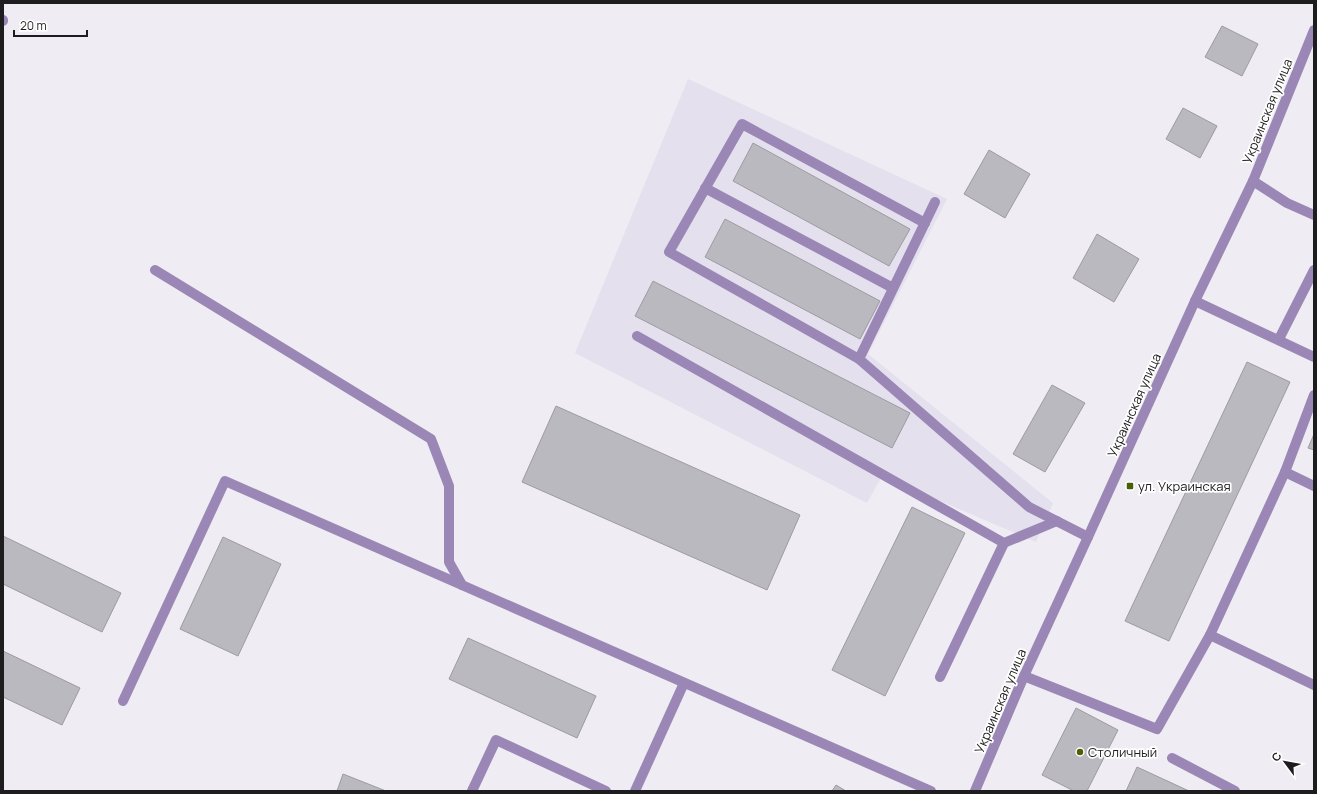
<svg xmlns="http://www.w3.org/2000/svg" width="1317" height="794" viewBox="0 0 1317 794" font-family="Manrope,sans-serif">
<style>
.built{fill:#e5e0ee}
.building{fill:#bbb9c0;stroke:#9d9ba1}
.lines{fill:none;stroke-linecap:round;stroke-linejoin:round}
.service{stroke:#9a87b6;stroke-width:10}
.tertiary{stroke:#9a87b6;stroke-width:10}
.poi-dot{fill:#4b5f06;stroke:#fff;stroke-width:1.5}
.labels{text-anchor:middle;stroke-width:3.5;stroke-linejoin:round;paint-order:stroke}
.street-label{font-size:13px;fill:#1d1c1e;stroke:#fff}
.poi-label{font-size:13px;fill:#1d1c1e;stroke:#fff;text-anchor:start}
</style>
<rect width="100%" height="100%" fill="#efecf3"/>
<path class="built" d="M688 79 947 199 868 354 1053 503 1036 542 882 476 867 503 575 353Z"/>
<g class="building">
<path d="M1222 26 1258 44 1242 76 1205 57Z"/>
<path d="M1183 108 1217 126 1200 158 1166 139Z"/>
<path d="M753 143 910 229 889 266 733 181Z"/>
<path d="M989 150 1030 174 1005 218 964 194Z"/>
<path d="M725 219 880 301 860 339 705 257Z"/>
<path d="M1097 234 1139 259 1114 302 1073 278Z"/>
<path d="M653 281 910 413 892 448 635 316Z"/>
<path d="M1247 362 1290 382 1169 641 1125 621Z"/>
<path d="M1052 385 1085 403 1045 472 1013 454Z"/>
<path d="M556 406 800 515 767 590 522 482Z"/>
<path d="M1314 434V450L1308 448Z"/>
<path d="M912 507 965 533 885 696 832 670Z"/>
<path d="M3 536 121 593 102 632 3 584Z"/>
<path d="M223 537 281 564 238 656 180 629Z"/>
<path d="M468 638 596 696 577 738 449 679Z"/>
<path d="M3 651 80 688 62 725 3 697Z"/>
<path d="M1076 708 1118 730 1087 791H1074L1042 775Z"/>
<path d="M1137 767 1189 791H1126Z"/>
<path d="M343 774 386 791H337Z"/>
<path d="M836 785 846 791H832Z"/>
</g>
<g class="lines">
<g class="service">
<path d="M3 20V21"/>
<path d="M1253 181 1287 203 1314 215"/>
<path d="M705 188 893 288"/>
<path d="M935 202 859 359 1029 507 1088 537"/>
<path d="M155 270 431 439 449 486V562L462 585"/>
<path d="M1195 301 1314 357"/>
<path d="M637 336 1004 543"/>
<path d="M1279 339 1314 270"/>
<path d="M859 359 669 252 742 124 925 223"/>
<path d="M1285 472 1314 486"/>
<path d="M1210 635 1314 685"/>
<path d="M1024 676 1157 729 1210 635 1285 472 1314 395"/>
<path d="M940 677 1004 543 1057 521"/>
<path d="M123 701 225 481 931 791"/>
<path d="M1172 758 1235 791"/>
<path d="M472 791 496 740 606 791"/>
<path d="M635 791 684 683"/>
</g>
<path class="tertiary" d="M975 791 1024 676 1088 537 1195 301 1253 181 1314 30"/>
</g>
<g class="poi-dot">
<rect x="1126" y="482" width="8" height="8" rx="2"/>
<circle cx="1080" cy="752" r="4"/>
</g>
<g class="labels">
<g class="street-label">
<text transform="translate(1267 111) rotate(-68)" y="5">Украинская улица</text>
<text transform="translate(1134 405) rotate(-66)" y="5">Украинская улица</text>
<text transform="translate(1000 701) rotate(-67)" y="5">Украинская улица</text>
</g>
<g class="poi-label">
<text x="1138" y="491">ул. Украинская</text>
<text x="1088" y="757">Столичный</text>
</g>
</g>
<rect width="1317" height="794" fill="none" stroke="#1d1c1e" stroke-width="8"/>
<g transform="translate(1285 762) rotate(302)" stroke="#ffffff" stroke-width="3" paint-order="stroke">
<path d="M0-3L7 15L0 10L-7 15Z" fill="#1d1c1e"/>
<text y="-6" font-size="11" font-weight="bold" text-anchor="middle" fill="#1d1c1e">С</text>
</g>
<path d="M14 30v6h73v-6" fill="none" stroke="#1d1c1e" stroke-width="2"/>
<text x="20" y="30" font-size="12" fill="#1d1c1e" stroke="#ffffff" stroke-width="3" paint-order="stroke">20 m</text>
</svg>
